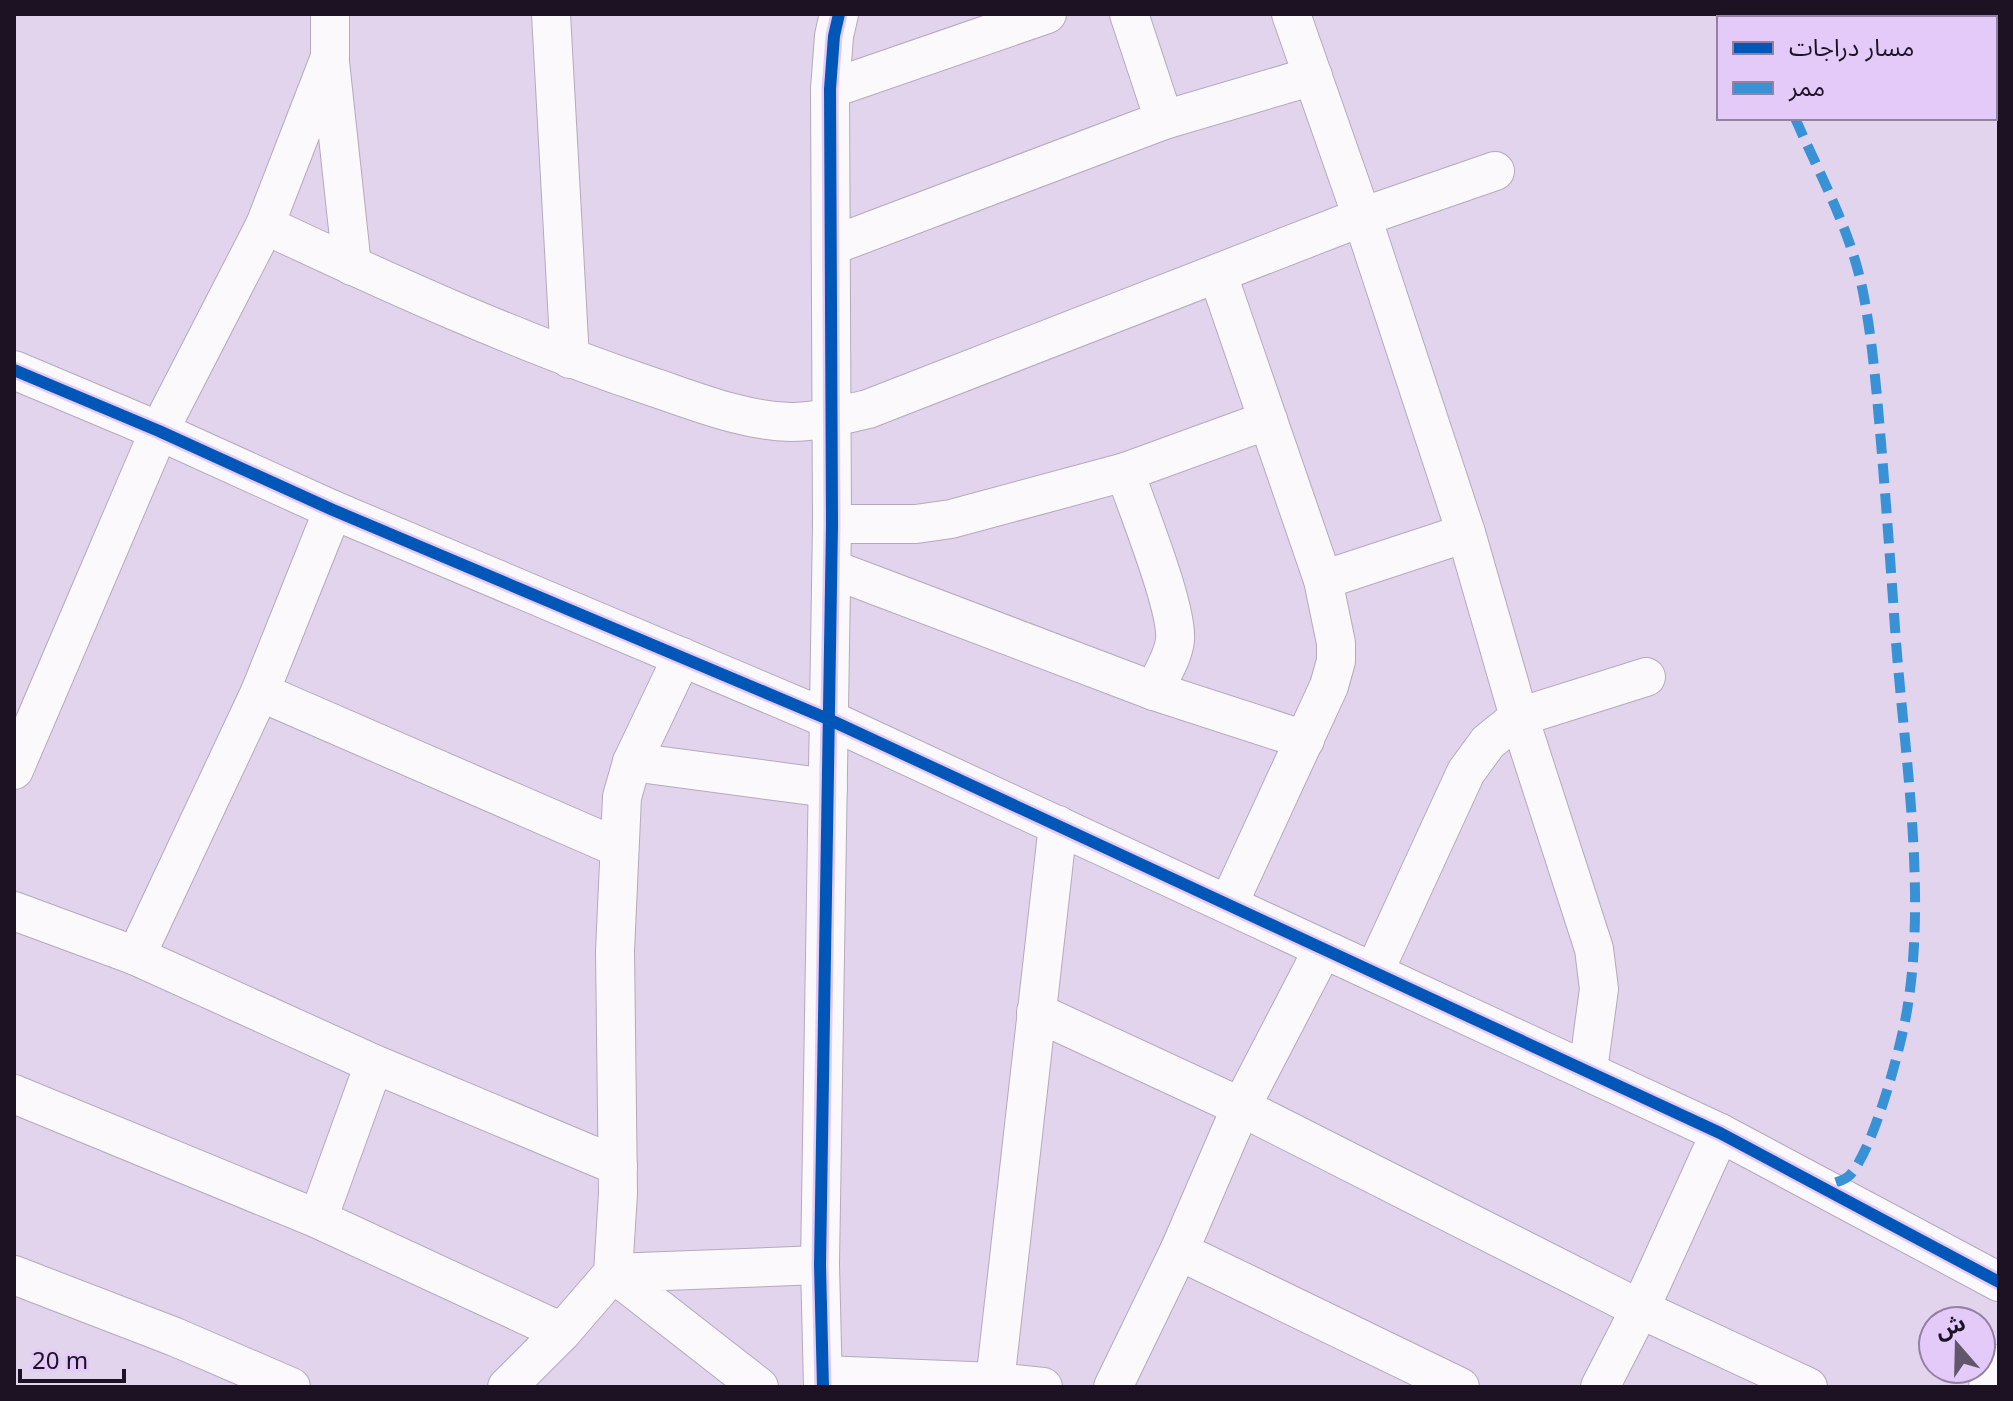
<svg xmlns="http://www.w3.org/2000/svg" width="2013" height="1401" viewBox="0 0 2013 1401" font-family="'Noto Sans','Noto Sans Arabic',sans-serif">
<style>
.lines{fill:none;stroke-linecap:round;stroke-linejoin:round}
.minor-casing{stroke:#b4a9bd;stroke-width:40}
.minor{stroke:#fbf9fc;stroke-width:38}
.quiet{stroke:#3a92d6;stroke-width:10;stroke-dasharray:20 10;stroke-linecap:butt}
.cycleway-casing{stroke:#e4caf9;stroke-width:17}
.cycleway{stroke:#0057b8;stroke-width:12}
</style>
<rect width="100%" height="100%" fill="#e3d4ee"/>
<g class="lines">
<defs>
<g id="minor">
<path d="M551 14 570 359"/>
<path d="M1129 14 1164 120"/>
<path d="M1291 14 1362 217 1466 533 1519 717 1594 949 1599 989 1588 1070"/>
<path d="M330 62 352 266"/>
<path d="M830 89 1047 14"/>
<path d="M265 225C391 284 518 342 650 386 695 401 743 421 791 422 816 422 843 415 868 409L1362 217 1495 171"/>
<path d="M831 246 1164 120 1313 76"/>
<path d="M1218 275 1323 580 1336 643V661L1329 686 1229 903"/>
<path d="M14 370 159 431 333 510 828 719 1720 1133 1999 1282"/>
<path d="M1125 472C1137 508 1178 608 1175 640 1173 658 1161 675 1154 691"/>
<path d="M832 524H916L951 519 1125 472 1268 420"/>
<path d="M832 569 1154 691 1305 740"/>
<path d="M1323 580 1466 533"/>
<path d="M260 692 619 848"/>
<path d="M632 762 828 788"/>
<path d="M14 770 159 431 265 225 330 57V14"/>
<path d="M14 911 136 956 374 1064 618 1166"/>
<path d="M136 956 260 692 333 510"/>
<path d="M1374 972 1466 772 1488 742 1519 717 1646 677"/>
<path d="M1036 1012 1241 1107 1640 1309 1808 1387"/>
<path d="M14 1094 318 1219 562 1332"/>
<path d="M318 1219 374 1064"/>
<path d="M1179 1251 1460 1387"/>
<path d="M14 1275 175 1337 291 1387"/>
<path d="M823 1375 995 1382 1043 1387"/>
<path d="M995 1382 1058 825"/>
<path d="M507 1387 562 1332 613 1273 618 1193 615 951 622 797 632 762 682 657"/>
<path d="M759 1387 613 1273 820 1265"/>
<path d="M823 1387 820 1265 832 524 830 89 834 36 839 14"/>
<path d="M1113 1387 1179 1251 1241 1107 1323 949"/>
<path d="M1600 1387 1640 1309 1720 1133"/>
<path d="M1988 1387 1999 1364"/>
</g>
</defs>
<use href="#minor" class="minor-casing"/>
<use href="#minor" class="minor"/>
<g class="quiet">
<path d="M1751 14 1752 18"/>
<path d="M1795 118C1820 175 1851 231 1863 292 1872 338 1876 385 1880 431 1886 501 1891 571 1896 642 1905 757 1926 889 1908 1004 1903 1041 1874 1149 1850 1175 1842 1183 1832 1181 1824 1189"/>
</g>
<defs>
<g id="cycleway">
<path d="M14 370 159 431 333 510 828 719 1720 1133 1999 1282"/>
<path d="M823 1387 820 1265 832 524 830 89 834 36 839 14"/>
</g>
</defs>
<use href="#cycleway" class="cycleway-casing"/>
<use href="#cycleway" class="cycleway"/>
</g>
<rect width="2013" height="1401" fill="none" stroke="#1c1223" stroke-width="32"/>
<rect x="1717" y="16" width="280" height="104" fill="#e4caf9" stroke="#9480a3" stroke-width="2"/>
<rect x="1733" y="42" width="40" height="12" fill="#0057b8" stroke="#9480a3" stroke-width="2"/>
<text x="1789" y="56" font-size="24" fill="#1c1223">مسار دراجات</text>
<rect x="1733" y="82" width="40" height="12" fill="#3a92d6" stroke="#9480a3" stroke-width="2"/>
<text x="1789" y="96" font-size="24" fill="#1c1223">ممر</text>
<g transform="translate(1957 1345) rotate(340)"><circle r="38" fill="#e4caf9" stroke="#9480a3" stroke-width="2"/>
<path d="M0-6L14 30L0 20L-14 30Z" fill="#62566a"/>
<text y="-12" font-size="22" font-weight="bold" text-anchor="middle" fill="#1c1223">ش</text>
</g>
<path d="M20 1369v12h104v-12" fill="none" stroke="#1c1223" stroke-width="4"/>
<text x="32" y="1369" font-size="24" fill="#1c1223" stroke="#e4caf9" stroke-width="6" paint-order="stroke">20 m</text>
</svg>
